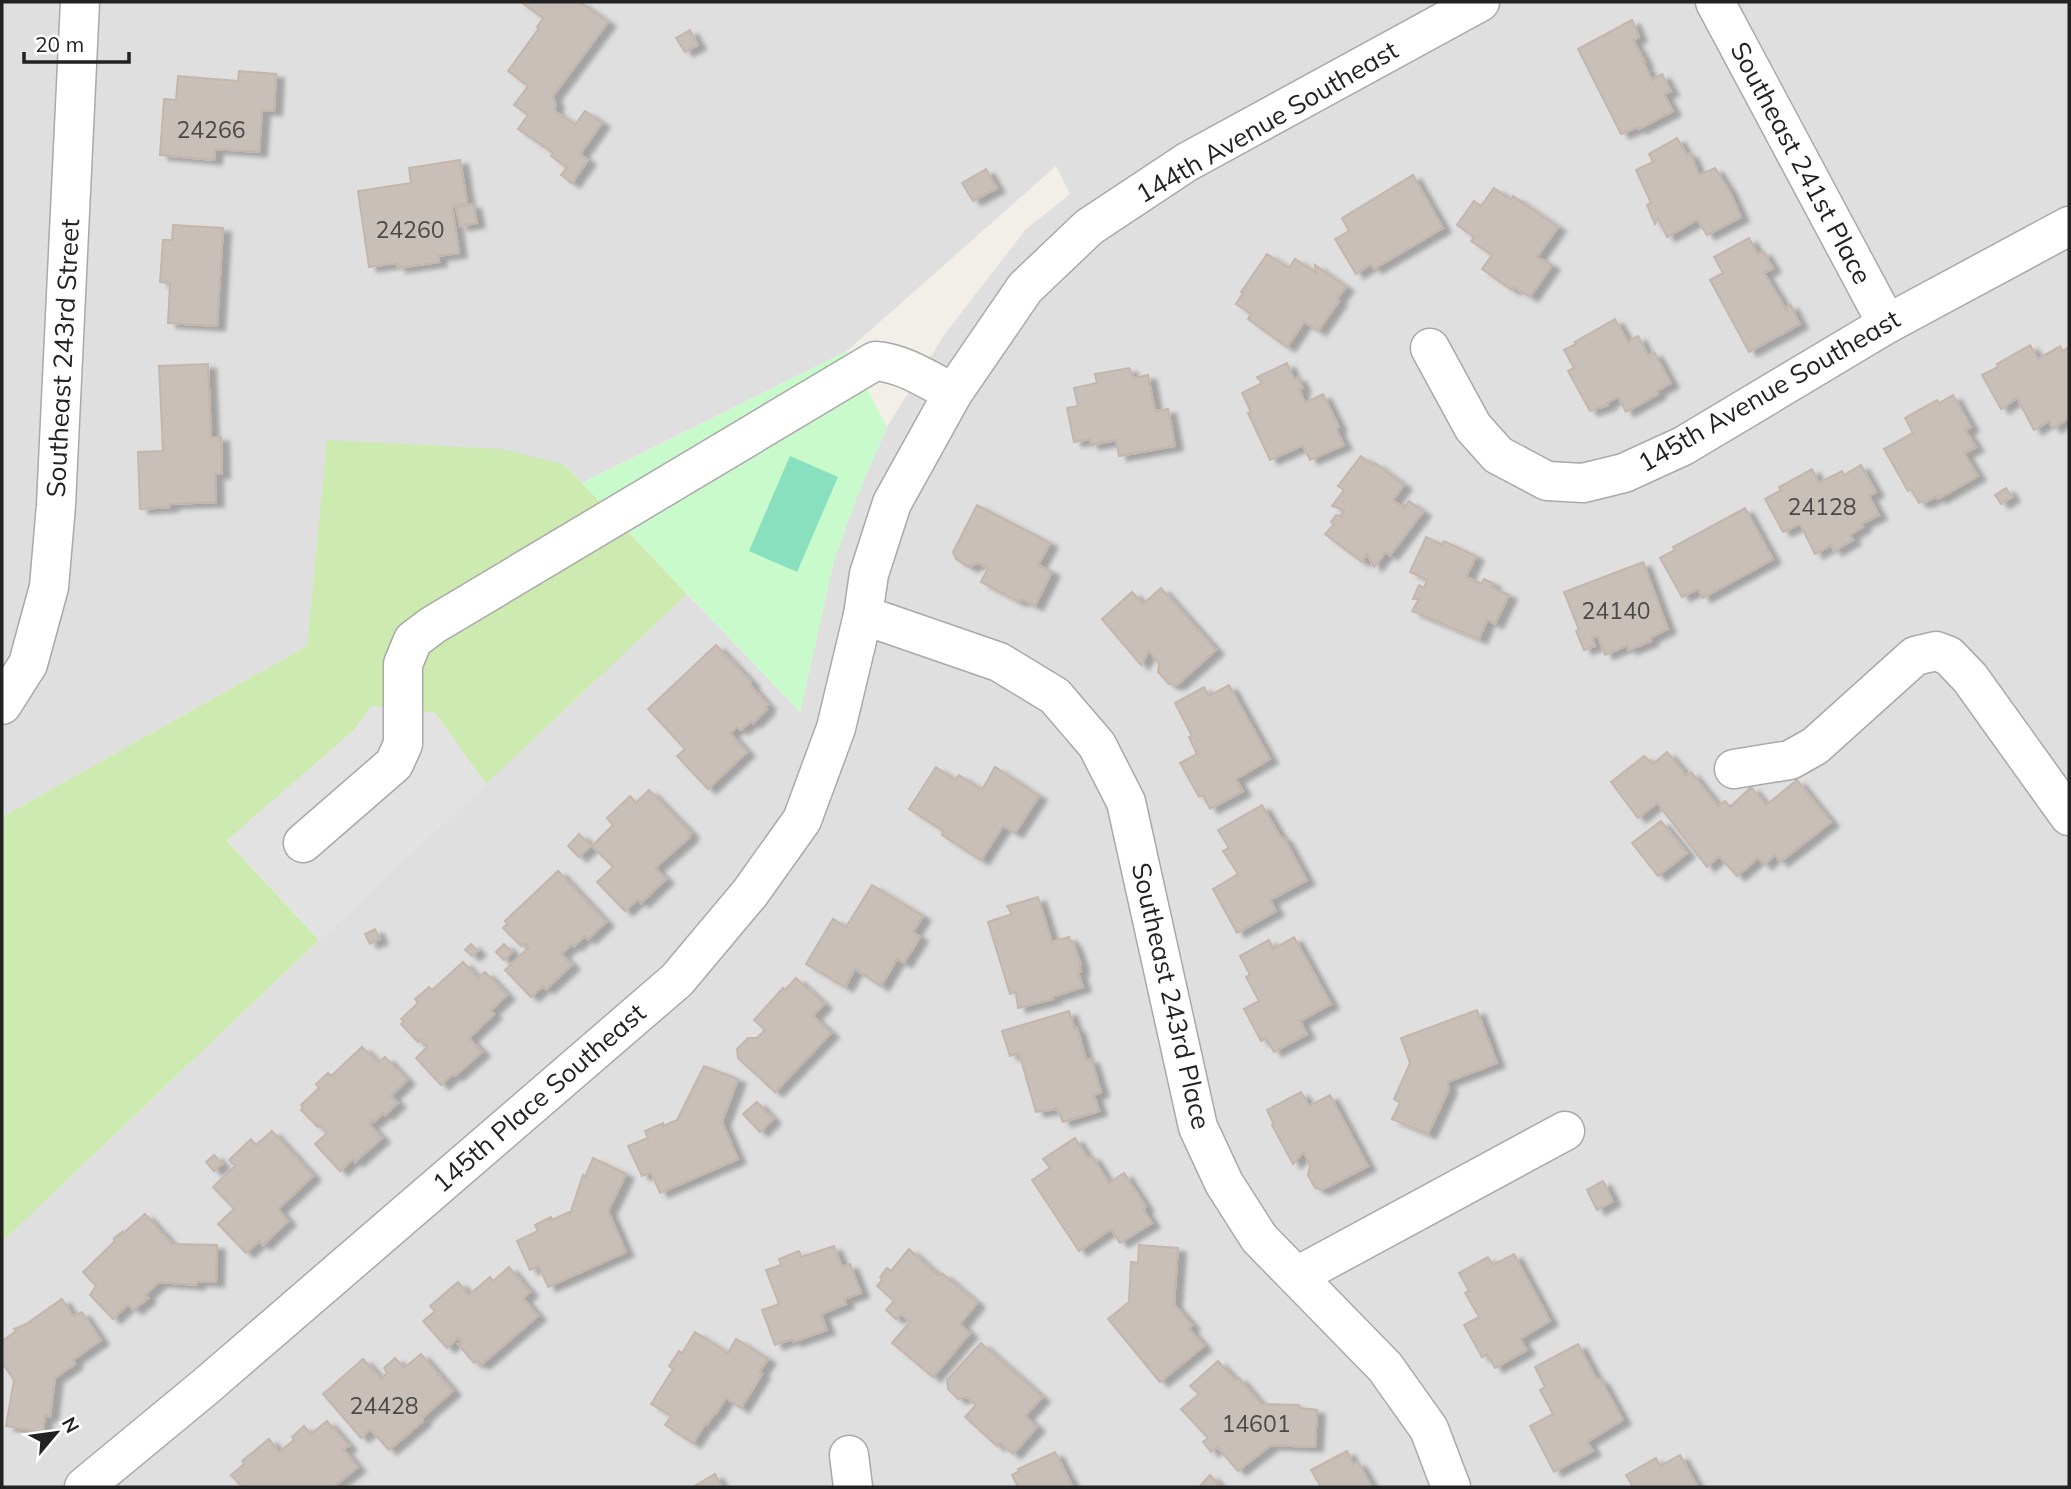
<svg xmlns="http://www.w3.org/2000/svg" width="2071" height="1489" viewBox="0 0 2071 1489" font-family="Mulish,sans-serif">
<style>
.residential{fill:#e0dfdf}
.grass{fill:#cdebb0}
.park{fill:#c8facc}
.pitch{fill:#88e0be}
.parking{fill:#e2e2e2}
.building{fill:#c7bfb8;stroke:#c4b6ab;stroke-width:2;filter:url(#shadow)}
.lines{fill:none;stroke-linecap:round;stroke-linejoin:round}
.minor-casing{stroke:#a9a9a9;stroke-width:41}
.minor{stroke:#fff;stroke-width:38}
.labels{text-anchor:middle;stroke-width:5;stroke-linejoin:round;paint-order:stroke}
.number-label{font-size:23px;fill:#4b4948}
.street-label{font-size:26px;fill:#222;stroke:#fff}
</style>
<defs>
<filter id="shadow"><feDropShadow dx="8" dy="4.5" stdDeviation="2" flood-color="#0004"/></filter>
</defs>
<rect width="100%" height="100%" fill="#f2efe9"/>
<path class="residential" d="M2 2H2069V1487H2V1242L319 940 687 594 800 712 834 561 856 499 887 427 944 335 1026 229 1070 194 1056 166 847 351 582 483 565 465 328 440 307 646 2 817Z"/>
<path class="grass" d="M327 440 501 449 565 465 687 594 486 784 435 713 371 706 354 730 227 841 319 940 2 1242V817L307 646Z"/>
<path class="park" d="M847 351 887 427 856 499 834 561 800 712 582 483Z"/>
<path class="pitch" d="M790 456 838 477 797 572 749 551Z"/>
<path class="parking" d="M371 706 435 713 486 784 319 940 227 840 354 730Z"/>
<g class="building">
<path d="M521 2H580L608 22 553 96 556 105 554 109 555 111 575 125 585 111 602 123 580 154 588 160 572 183 561 175 567 168 551 156 553 153 518 129 528 115 514 105 528 86 508 71 539 28 537 27 543 18Z"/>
<path d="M1632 20 1639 37 1633 40 1645 62H1643L1652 80 1662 74 1671 91 1664 94 1673 111 1639 129 1638 127 1621 134 1578 49Z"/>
<path d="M690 30 698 45 685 52 676 38Z"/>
<path d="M239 71 276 74 274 111 262 110 259 152 215 149 214 160 160 155 164 99 176 100 178 76 238 81Z"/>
<path d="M1677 138 1687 155 1690 153 1699 175 1715 168 1730 192 1741 217 1707 235 1697 220 1667 237 1658 218 1655 224 1647 205 1651 203 1636 170 1653 162 1649 154Z"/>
<path d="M460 160 467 203 452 206 459 253 438 256 439 262 398 268 397 263 369 267 358 191 411 183 409 168Z"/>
<path d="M986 169 997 188 973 201 962 183Z"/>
<path d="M1413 175 1443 228 1374 269 1371 264 1356 274 1335 239 1349 231 1342 218Z"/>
<path d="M1494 188 1511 200 1513 196 1558 227 1537 257 1552 265 1530 297 1514 287 1512 290 1482 269 1492 255 1471 241 1474 237 1457 225 1474 201 1481 206Z"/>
<path d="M473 204 477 223 460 226 456 208Z"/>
<path d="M173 225 223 228 217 326 168 323 170 283 160 282 163 240H172Z"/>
<path d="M1749 238 1758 254 1763 251 1773 268 1764 273 1786 309 1790 304 1800 324 1749 352 1710 280 1723 273 1714 257Z"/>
<path d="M1267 254 1289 268 1295 259 1316 273 1315 265 1346 287 1337 299 1339 301 1318 331 1304 322 1287 347 1248 319 1251 314 1236 304 1243 293 1241 292Z"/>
<path d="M1615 319 1628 342 1638 336 1648 355 1654 352 1671 383 1657 391 1658 394 1626 412 1618 397 1608 402V405L1590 411 1568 371 1574 368 1564 350 1576 344 1575 342Z"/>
<path d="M2030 345 2038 359 2060 346 2063 351 2069 347V418L2053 428 2049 421 2034 430 2017 398 2001 409 1982 375 1998 367 1997 364Z"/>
<path d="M1287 363 1294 379 1298 377 1303 388 1299 389 1305 403 1323 394 1339 427 1336 429 1344 445 1310 460 1303 445 1270 460 1248 413 1251 412 1242 393 1262 383 1257 377Z"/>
<path d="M208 364 211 437H221L222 474H215L216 502 170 504V507L140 509 138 452 163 451 159 366Z"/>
<path d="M1129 368 1134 378 1148 375 1155 411 1168 409 1175 446 1119 456 1116 440 1091 445 1090 439 1074 442 1067 408 1078 406 1074 388 1097 383 1095 374Z"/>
<path d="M1953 395 1971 427 1965 430 1976 447 1964 453 1978 476 1938 499 1937 496 1924 503 1922 501 1919 503 1911 489 1908 491 1884 449 1913 433 1905 418 1937 400 1939 403Z"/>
<path d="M1361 456 1373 465 1375 463 1404 485 1393 500 1404 508 1409 501 1423 512 1390 555 1386 552 1374 567 1367 554 1362 562 1325 534 1334 524 1331 522 1336 515 1341 516 1344 510 1332 506 1344 490 1338 486Z"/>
<path d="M1861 465 1876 492 1869 496 1879 515 1861 524 1863 527 1850 535 1853 540 1834 551 1831 545 1815 554 1800 524 1783 532 1765 499 1781 490 1779 487 1812 469 1819 483 1842 471 1844 475Z"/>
<path d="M2006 488 2012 497 2001 504 1995 495Z"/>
<path d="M977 505 1050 543 1038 565 1052 572 1035 606 1021 599 1019 602 981 582 988 568 978 563 969 567 956 559 953 552Z"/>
<path d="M1745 508 1773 559 1703 598 1698 589 1682 597 1660 558 1675 550 1673 547Z"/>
<path d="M1426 537 1442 545 1444 541 1476 556 1466 577 1481 584 1484 579 1493 583 1491 587 1509 595 1495 624 1487 620 1479 639 1412 611 1419 599H1413L1419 585 1424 588 1427 580 1410 572Z"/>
<path d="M1643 562 1668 629 1649 638 1651 641 1628 650V645L1605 655 1598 636 1592 638 1595 646 1584 650 1576 631 1579 630 1564 592Z"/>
<path d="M1161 588 1216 650 1177 685 1169 684 1158 672 1159 664 1149 651 1141 665 1102 619 1132 592 1143 604Z"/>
<path d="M716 645 751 682V686L768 705 765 707 767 709 753 723 751 721 741 730 737 727 730 733 747 752 708 789 677 756 685 749 648 709Z"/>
<path d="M1229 685 1270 759 1236 779 1243 791 1210 809 1203 795 1199 797 1180 763 1197 754 1189 737 1192 736 1175 703 1204 687 1209 696Z"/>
<path d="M1667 752 1687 776 1691 772 1718 806 1725 801 1730 807 1751 787 1766 805 1797 780 1831 822 1780 862 1775 855 1764 865 1758 858 1737 876 1719 856 1707 867 1657 803 1638 818 1611 782 1644 756 1653 764Z"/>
<path d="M936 767 955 780 959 775 982 790 995 767 1039 796 1015 833 1003 826 981 860 942 835 943 831 909 809Z"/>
<path d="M649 790 691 833 688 835 690 837 655 868 666 879 641 903 638 899 625 911 597 882 613 867 592 846 613 825 607 818 630 796 636 803Z"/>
<path d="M1262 805 1280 836 1284 838 1307 880 1270 900 1276 911 1237 933 1213 889 1238 874 1223 851 1229 848 1218 830Z"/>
<path d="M1661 821 1687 853 1658 876 1632 843Z"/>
<path d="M579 834 591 846 579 857 568 846Z"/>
<path d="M558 871 606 922 588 939 585 936 574 946 572 944 561 954 572 965 546 989 543 986 531 997 505 970 529 947 525 943 521 946 503 928 507 924 505 921Z"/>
<path d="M872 885 923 916 913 932 920 937 904 963 897 959 881 986 855 969 845 987 806 964 833 919 846 927Z"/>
<path d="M1038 897 1052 942 1069 937 1071 942H1073L1081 965H1079L1081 971 1078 972 1083 987 1052 997 1053 999 1018 1008 1016 992 1010 994 988 922 1012 914 1007 906Z"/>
<path d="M375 929 380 939 370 944 365 934Z"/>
<path d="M1294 937 1331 1004 1300 1021 1307 1034 1274 1052 1266 1038 1261 1041 1244 1009 1259 1001 1246 977 1250 975 1240 956 1269 940 1273 949Z"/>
<path d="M471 944 478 951 472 956 465 950Z"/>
<path d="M504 944 512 952 504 960 496 952Z"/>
<path d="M463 962 478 978 485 972 507 995 490 1011 494 1014 469 1038 482 1052 455 1076 453 1074 441 1085 416 1058 427 1047 420 1040 418 1042 401 1024 404 1021 401 1019 418 1003 415 999 429 987 432 990Z"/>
<path d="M796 978 824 1004 813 1016 831 1033 775 1092 738 1058 737 1049 748 1038H757L765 1030 754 1020 783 988 785 990Z"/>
<path d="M1477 1010 1497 1063 1447 1082 1449 1089 1428 1134 1392 1119 1400 1103 1394 1099 1410 1063 1401 1038Z"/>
<path d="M1069 1011 1075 1029 1077 1028 1086 1060 1091 1059 1101 1092 1094 1095 1099 1111 1063 1122 1057 1109 1036 1112 1019 1053 1010 1056 1002 1031Z"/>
<path d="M362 1047 378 1063 385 1057 407 1080 391 1096 398 1103 385 1115 383 1113 374 1122 372 1120 370 1125 382 1138 355 1162 353 1159 340 1171 315 1144 327 1133 320 1125 318 1127 301 1110 303 1108 301 1105 319 1088 316 1084 328 1073 331 1076Z"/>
<path d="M704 1066 738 1079 722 1122 738 1159 660 1193 651 1172 642 1176 628 1146 648 1138 645 1131 663 1123V1126L677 1120Z"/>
<path d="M1301 1092 1309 1106 1330 1095 1368 1166 1322 1190 1315 1188 1308 1175 1310 1166 1304 1152 1293 1164 1272 1125H1274L1267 1110Z"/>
<path d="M757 1102 773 1119 760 1132 743 1114Z"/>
<path d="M272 1131 313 1176 278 1209 288 1221 263 1245 259 1241 246 1253 218 1224 234 1209 213 1187 235 1166 229 1160 251 1139 256 1145Z"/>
<path d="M1075 1138 1088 1158 1092 1156 1109 1183 1124 1173 1146 1207 1143 1209 1152 1223 1120 1243 1111 1229 1079 1251 1032 1180 1050 1168 1043 1159Z"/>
<path d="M214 1155 222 1164 214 1171 206 1162Z"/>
<path d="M593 1158 626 1174 608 1211 626 1252 548 1287 539 1266 530 1270 517 1241 538 1231 535 1225 551 1217 552 1220 569 1212 570 1214 583 1175 585 1177Z"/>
<path d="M1603 1181 1613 1201 1597 1210 1587 1190Z"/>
<path d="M145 1214 172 1244 217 1245 216 1282 197 1281V1285L159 1282 145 1295 148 1298 134 1310 128 1304 113 1319 90 1295 96 1286 83 1272 114 1242V1238L122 1232 121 1235Z"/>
<path d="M1139 1245 1178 1248 1174 1304 1192 1325 1189 1329 1204 1346 1160 1382 1108 1319 1129 1302 1131 1262 1138 1263Z"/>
<path d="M834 1246 842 1267 850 1264 861 1293 844 1299 846 1304 821 1314 827 1330 793 1342 792 1339 775 1345 762 1310 779 1304 766 1270 781 1265 779 1259 799 1251 801 1257Z"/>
<path d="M909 1249 938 1275 943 1274 977 1303 960 1324 970 1333 933 1377 892 1343 910 1322 901 1314 896 1319 886 1310 894 1301 877 1286 882 1280 880 1277 887 1268 891 1271Z"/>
<path d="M1514 1254 1550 1321 1520 1339 1527 1350 1495 1368 1487 1354 1482 1357 1464 1325 1479 1317 1465 1293 1469 1291 1459 1273 1488 1257 1493 1265Z"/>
<path d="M509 1267 530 1292 523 1298 538 1316 481 1365 477 1361 474 1363 458 1344 462 1342 458 1338 447 1348 423 1321 435 1311 430 1306 458 1282 469 1295 490 1277 493 1281Z"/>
<path d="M62 1299 73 1316 82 1312 101 1340 73 1360 75 1364 55 1378 50 1417 45 1415 43 1432 6 1426 14 1380 5 1367 2 1366V1341L16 1331 14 1329 26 1324Z"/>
<path d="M695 1332 728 1353 736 1339 768 1359 759 1373 762 1374 741 1408 726 1398 716 1414H714L707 1425 705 1424 693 1443 665 1425 671 1416 651 1404 673 1369 669 1366 679 1351 682 1353Z"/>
<path d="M981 1343 1042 1397 1025 1416 1037 1427 1013 1454 1000 1443 997 1446 965 1417 976 1405 967 1397 958 1399 948 1389 947 1380Z"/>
<path d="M1578 1344 1596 1378 1601 1380 1623 1420 1587 1442 1593 1451 1554 1472 1530 1426 1553 1414 1540 1390 1545 1387 1535 1367Z"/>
<path d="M421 1354 453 1391 423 1417V1421L389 1450 370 1429 361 1438 323 1394 363 1359 381 1379 387 1373 384 1368 395 1358 404 1368Z"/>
<path d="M1218 1361 1235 1380 1238 1377 1261 1404 1299 1405 1300 1408 1317 1410 1315 1447 1271 1445 1238 1471 1217 1447 1211 1452 1203 1442 1208 1438 1181 1409 1199 1394 1190 1386Z"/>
<path d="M327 1421 349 1446 343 1449 358 1467 333 1487H242L231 1475 244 1464 242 1461 269 1439 279 1452 294 1440 292 1437 304 1426 311 1434Z"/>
<path d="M1347 1451 1353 1464 1358 1462 1372 1487H1321L1311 1470Z"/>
<path d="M1055 1452 1073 1487H1076H1018L1012 1475 1019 1471 1018 1469Z"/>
<path d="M1680 1455 1698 1487H1633L1626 1475 1656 1458 1660 1466Z"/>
<path d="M715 1474 722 1487H693Z"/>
<path d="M1210 1475 1219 1485 1216 1487H1199Z"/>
</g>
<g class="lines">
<defs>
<g id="minor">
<path d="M1715 2 1887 324"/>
<path d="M1430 348 1473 427 1498 455 1547 481 1583 483 1624 473 1683 446 1887 324 2069 226"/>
<path d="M863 615 999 662 1055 696 1097 745 1126 802 1198 1127 1224 1183 1259 1238 1385 1367 1429 1429 1451 1487"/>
<path d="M2 705 28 664 49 587 56 505 80 2"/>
<path d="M1734 769 1790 760 1815 746 1915 656 1936 651 1949 656 1970 678 2069 816"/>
<path d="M303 843 394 764 403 744V664L413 640 433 625 875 361C903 363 928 380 953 393"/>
<path d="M1297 1276 1565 1131"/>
<path d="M849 1455 853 1487"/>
<path d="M84 1487 205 1387 677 980 750 893 802 820 836 728 863 615 869 574 892 503 953 393 1025 288 1089 227 1187 162 1480 2"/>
</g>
</defs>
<use href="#minor" class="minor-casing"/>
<use href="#minor" class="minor"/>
</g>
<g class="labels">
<g class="number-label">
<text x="211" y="138">24266</text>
<text x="410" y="238">24260</text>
<text x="1822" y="515">24128</text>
<text x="1616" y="619">24140</text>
<text x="384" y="1414">24428</text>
<text x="1256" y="1432">14601</text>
</g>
<g class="street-label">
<text transform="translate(1267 122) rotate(-30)" y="9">144th Avenue Southeast</text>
<text transform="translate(1801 163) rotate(62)" y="9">Southeast 241st Place</text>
<text transform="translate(63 358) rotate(-87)" y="9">Southeast 243rd Street</text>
<text transform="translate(1769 391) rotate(-30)" y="9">145th Avenue Southeast</text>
<text transform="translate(1171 996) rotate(77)" y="9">Southeast 243rd Place</text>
<text transform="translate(539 1098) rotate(-41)" y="9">145th Place Southeast</text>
</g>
</g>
<rect width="2071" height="1489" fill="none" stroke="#222222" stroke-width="7"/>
<g transform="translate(56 1433) rotate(61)" stroke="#ffffff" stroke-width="5" paint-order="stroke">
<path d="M0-5L12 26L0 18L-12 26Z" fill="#222222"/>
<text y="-10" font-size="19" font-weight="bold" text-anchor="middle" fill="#222222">N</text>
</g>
<path d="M24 52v10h105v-10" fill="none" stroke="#222222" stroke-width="3.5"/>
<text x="35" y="52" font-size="21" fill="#222222" stroke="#ffffff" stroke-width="5" paint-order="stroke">20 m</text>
</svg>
